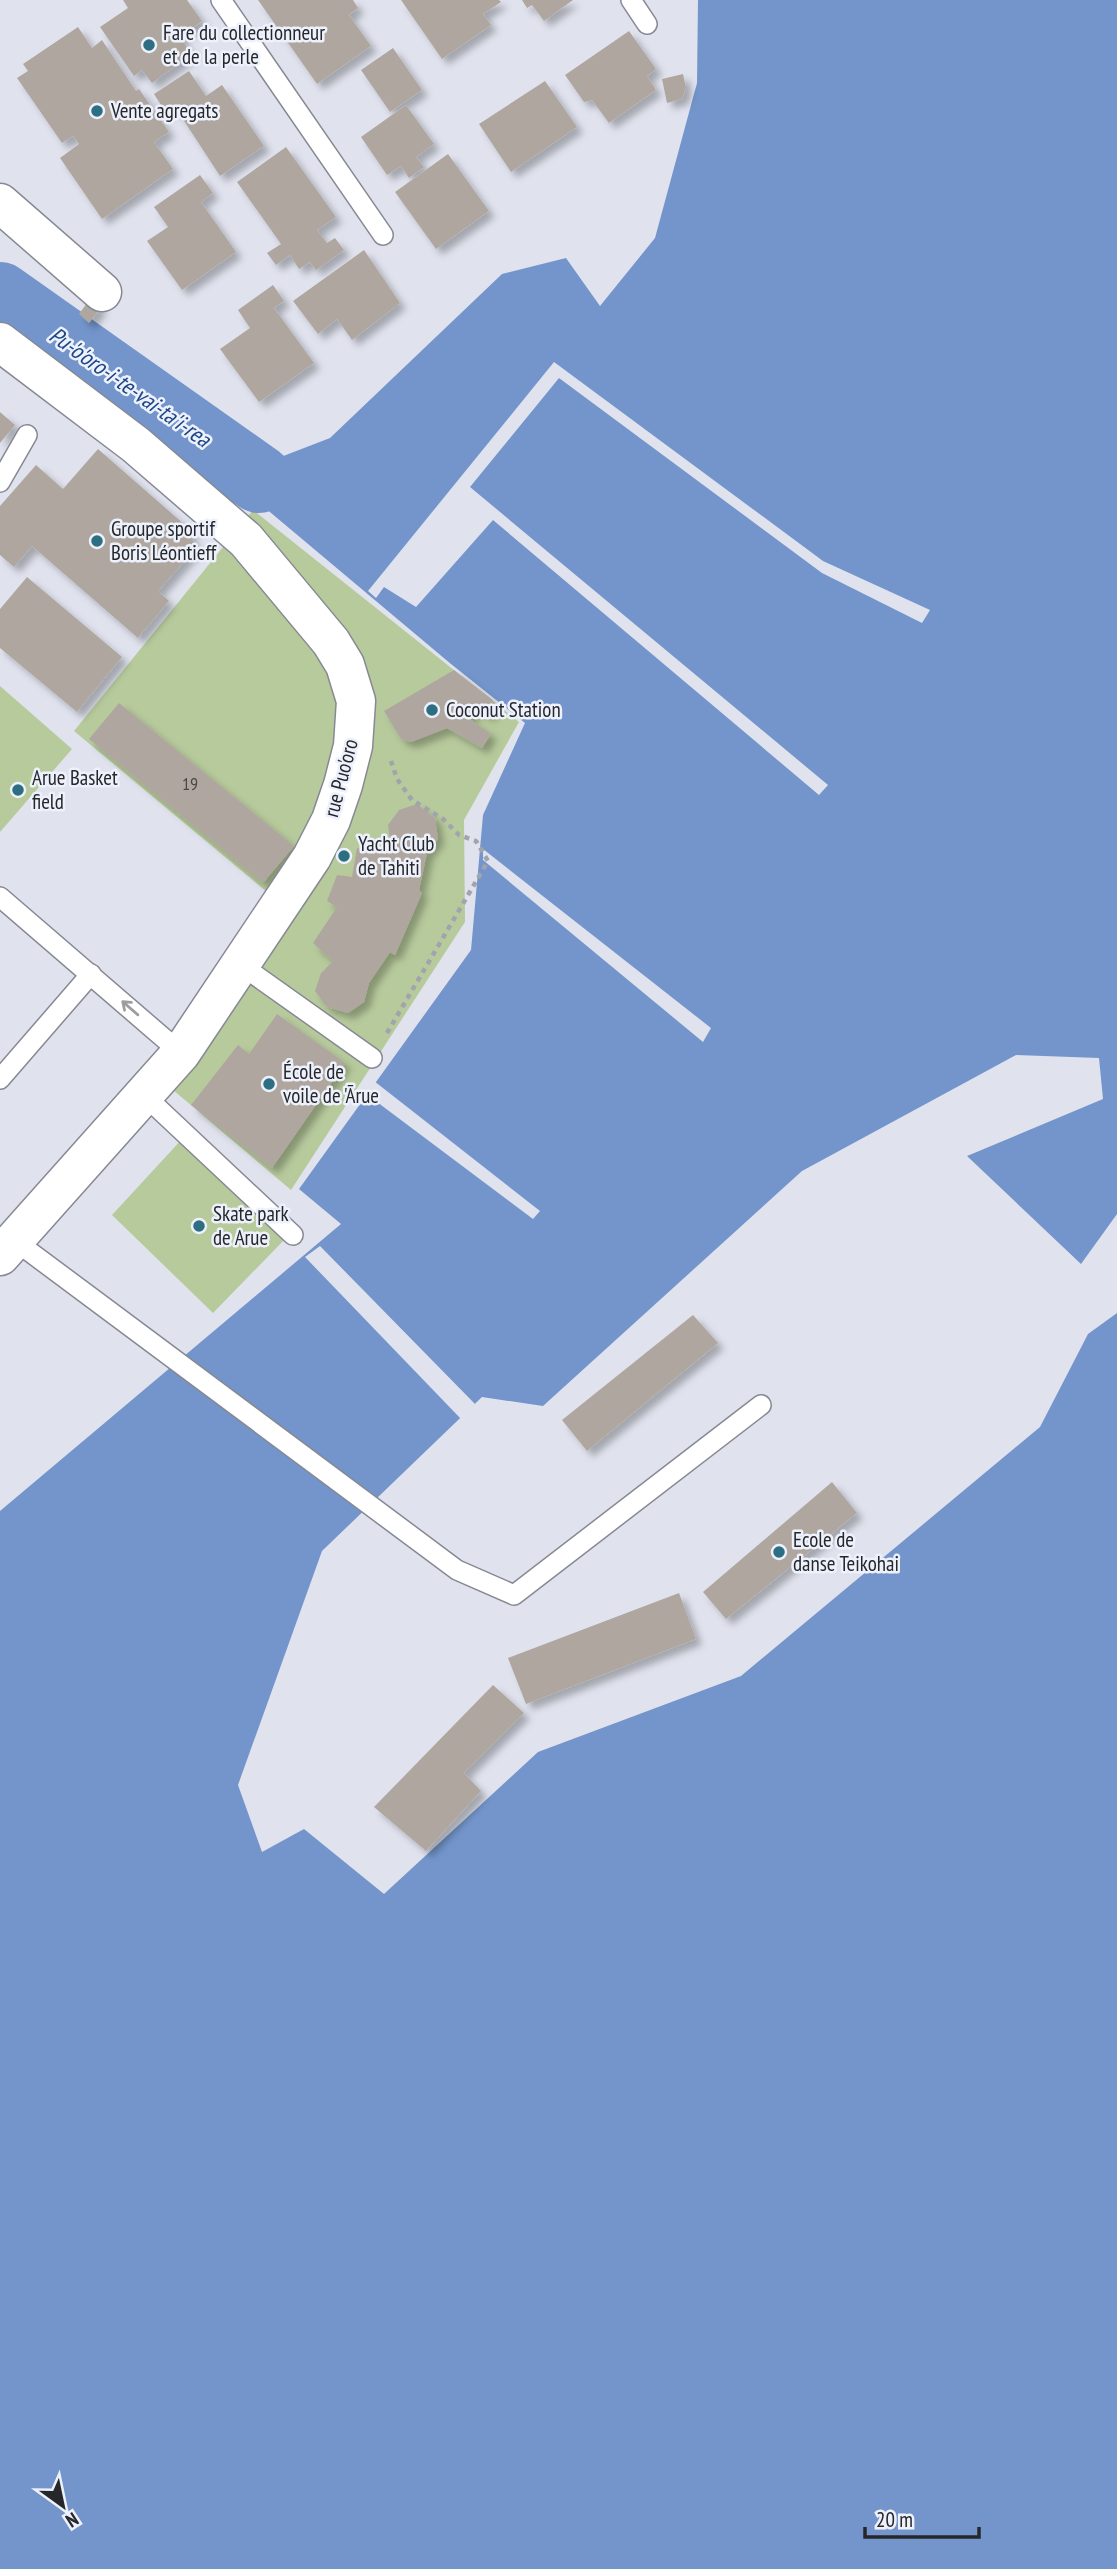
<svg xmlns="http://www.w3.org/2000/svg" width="1117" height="2569" viewBox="0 0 1117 2569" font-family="'PT Sans Narrow',sans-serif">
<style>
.green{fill:#b7ca9c}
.water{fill:#7395cb}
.pier{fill:#e0e3ee}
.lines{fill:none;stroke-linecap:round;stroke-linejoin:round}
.river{stroke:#7395cb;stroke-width:68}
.building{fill:#afa79f;filter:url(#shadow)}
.service-casing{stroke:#868993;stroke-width:22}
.minor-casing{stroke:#868993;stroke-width:41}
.path{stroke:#a1a4ac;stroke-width:4.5;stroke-dasharray:5 5;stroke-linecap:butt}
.service{stroke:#fff;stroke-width:19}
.minor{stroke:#fff;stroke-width:38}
.oneway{stroke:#9d9ea0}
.poi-dot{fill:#2e6e82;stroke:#edf1fb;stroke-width:2.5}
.labels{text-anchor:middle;stroke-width:5;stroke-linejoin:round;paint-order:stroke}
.number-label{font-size:18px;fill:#484748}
.poi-label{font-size:21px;fill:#26272b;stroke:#edf1fb;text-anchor:start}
.street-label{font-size:21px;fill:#26272b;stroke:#edf1fb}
.water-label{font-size:23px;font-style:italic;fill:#1c4688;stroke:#edf1fb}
</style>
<defs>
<filter id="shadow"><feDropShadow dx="6" dy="6" stdDeviation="3.5" flood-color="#0004"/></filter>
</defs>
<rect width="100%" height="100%" fill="#e0e3ee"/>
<g class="green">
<path d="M253 510 519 722 464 820 465 922 291 1190 153 1073 267 892 74 731Z"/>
<path d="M0 686 72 749 0 832Z"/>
<path d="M183 1138 286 1238 213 1313 112 1215Z"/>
</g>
<path class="water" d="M698 0H1117V1214L1081 1264 967 1156 1103 1099 1099 1058 1016 1055 802 1171 543 1406 482 1397 322 1551 238 1785 262 1852 304 1829 384 1894 538 1752 741 1676 1040 1427 1088 1334 1117 1313V2569H0V1511L341 1224 299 1189 471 950 483 815 525 723 451 664 258 502 260 465 330 438 502 274 566 258 600 306 655 238 697 83Z"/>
<g class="pier">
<path d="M554 362 823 561 930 610 922 623 822 573 559 378 470 487 828 785 819 795 493 520 416 607 384 587 376 598 368 591Z"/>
<path d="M483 849 711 1028 703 1042 483 860Z"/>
<path d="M374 1081 540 1211 533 1219 365 1093Z"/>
<path d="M320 1246 475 1404 462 1420 305 1257Z"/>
</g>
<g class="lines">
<path class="river" d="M0 296 259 479"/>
</g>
<g class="building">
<path d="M123 0H187L202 21 180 37 192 54 152 83 142 70 134 76 100 27 128 8Z"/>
<path d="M258 0H353L358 8 349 15 371 46 317 84Z"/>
<path d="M401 0H499L501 2 483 14 491 25 442 59Z"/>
<path d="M522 0H573L544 21 532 5 527 8Z"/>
<path d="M78 27 92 48 102 40 136 91 139 89 169 132 154 142 173 169 102 219 60 158 79 144 73 136 62 143 17 78 28 71 23 64Z"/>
<path d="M629 31 656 69 647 76 656 90 609 123 592 100 584 102 565 75Z"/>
<path d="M393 48 422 90 390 112 361 70Z"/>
<path d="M189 71 206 96 222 85 264 146 220 176 175 107 166 113 154 94Z"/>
<path d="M683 74 686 88 682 99 667 103 662 79Z"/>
<path d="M545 81 577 127 511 172 479 124Z"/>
<path d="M406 105 434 144 416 157 424 167 409 178 401 166 387 175 361 137Z"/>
<path d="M286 147 336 217 317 230 327 243 335 238 344 250 316 270 310 262 299 269 290 255 276 265 267 253 281 244 237 182Z"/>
<path d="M448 154 489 211 436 249 395 192Z"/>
<path d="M200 175 213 193 201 202 236 252 182 290 147 241 168 227 154 207Z"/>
<path d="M364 250 400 303 352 340 337 319 318 334 293 301Z"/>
<path d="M273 285 284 301 274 308 314 363 259 402 220 349 250 328 238 310Z"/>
<path d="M90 299 101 307 89 323 79 314Z"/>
<path d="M0 412 15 425 0 443Z"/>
<path d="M98 449 193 532 189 537 198 546 158 591 169 601 138 638 32 546 14 567 0 555V506L36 465 63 489Z"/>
<path d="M27 577 122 657 77 712 0 648V609Z"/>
<path d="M454 670 493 700 491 702 496 705 488 716 479 709 467 717 491 734 482 748 447 728 411 742 401 739 384 711Z"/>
<path d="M119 703 294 846 263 883 89 739Z"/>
<path d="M417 804 435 818 438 839 427 853 419 890 422 893 395 955 390 952 369 983 364 1002 348 1013 327 1007 315 991 321 973 333 961 313 943 337 907 327 901 337 875 352 877 357 848 386 854 390 840 388 825 399 810Z"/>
<path d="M277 1014 345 1063 272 1168 191 1105 238 1045 249 1054Z"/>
<path d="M693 1315 718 1343 587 1451 562 1420Z"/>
<path d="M832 1482 857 1513 726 1619 703 1592Z"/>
<path d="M679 1593 696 1639 526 1704 508 1658Z"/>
<path d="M493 1685 524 1713 464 1773 481 1791 426 1851 374 1807Z"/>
</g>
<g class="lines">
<defs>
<g id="service">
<path d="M221 0 383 235"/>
<path d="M631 0 647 24"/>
<path d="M0 482 27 435"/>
<path d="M0 897 181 1053"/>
<path d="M241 965 372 1058"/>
<path d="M0 1079 91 974"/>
<path d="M145 1096 293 1235"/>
<path d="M14 1240 457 1570 514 1595 761 1405"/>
</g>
<g id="minor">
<path d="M0 203 102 292"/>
<path d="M0 342 136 445 246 540 331 642 345 665 356 701 353 746 343 785 331 820 312 857 181 1053 0 1256"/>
</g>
</defs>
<use href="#service" class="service-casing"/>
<use href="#minor" class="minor-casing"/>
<path class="path" d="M387 1033 488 861 476 841 459 835 443 819 412 800 397 779 391 761"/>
<use href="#service" class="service"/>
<use href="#minor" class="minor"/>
</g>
<defs><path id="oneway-shaft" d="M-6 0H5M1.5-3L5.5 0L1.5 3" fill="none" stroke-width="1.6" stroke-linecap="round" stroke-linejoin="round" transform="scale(1.75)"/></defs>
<use class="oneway" href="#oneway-shaft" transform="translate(130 1008) rotate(-139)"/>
<g class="poi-dot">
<circle cx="149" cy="45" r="7"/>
<circle cx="97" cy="111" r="7"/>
<circle cx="97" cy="541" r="7"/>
<circle cx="432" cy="710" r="7"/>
<circle cx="18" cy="790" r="7"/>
<circle cx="344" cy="856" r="7"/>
<circle cx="269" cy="1084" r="7"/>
<circle cx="199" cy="1226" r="7"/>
<circle cx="779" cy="1552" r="7"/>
</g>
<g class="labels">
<g class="number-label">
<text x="190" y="790">19</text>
</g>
<g class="poi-label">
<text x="163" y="40">Fare du collectionneur<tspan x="163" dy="24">et de la perle</tspan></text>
<text x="111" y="118">Vente agregats</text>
<text x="111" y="536">Groupe sportif<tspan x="111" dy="24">Boris Léontieff</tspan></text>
<text x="446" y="717">Coconut Station</text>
<text x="32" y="785">Arue Basket<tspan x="32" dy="24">field</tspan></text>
<text x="358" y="851">Yacht Club<tspan x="358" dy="24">de Tahiti</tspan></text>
<text x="283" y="1079">École de<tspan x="283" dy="24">voile de 'Ārue</tspan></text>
<text x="213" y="1221">Skate park<tspan x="213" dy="24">de Arue</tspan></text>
<text x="793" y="1547">Ecole de<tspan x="793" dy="24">danse Teikohai</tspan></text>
</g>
<g class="street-label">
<text transform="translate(341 778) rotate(-75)" y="7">rue Puo'oro</text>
</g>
<g class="water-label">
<text transform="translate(130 387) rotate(35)" y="8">Pu-'o'oro-i-te-vai-ta'i-rea</text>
</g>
</g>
<g transform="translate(63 2506) rotate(147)" stroke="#edf1fb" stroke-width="5" paint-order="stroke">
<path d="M0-5L12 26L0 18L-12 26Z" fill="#26272b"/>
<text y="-10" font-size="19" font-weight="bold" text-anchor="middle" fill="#26272b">N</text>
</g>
<path d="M865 2527v10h114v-10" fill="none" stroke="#26272b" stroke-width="3.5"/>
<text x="876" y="2527" font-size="21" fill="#26272b" stroke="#edf1fb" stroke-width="5" paint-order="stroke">20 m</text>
</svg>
